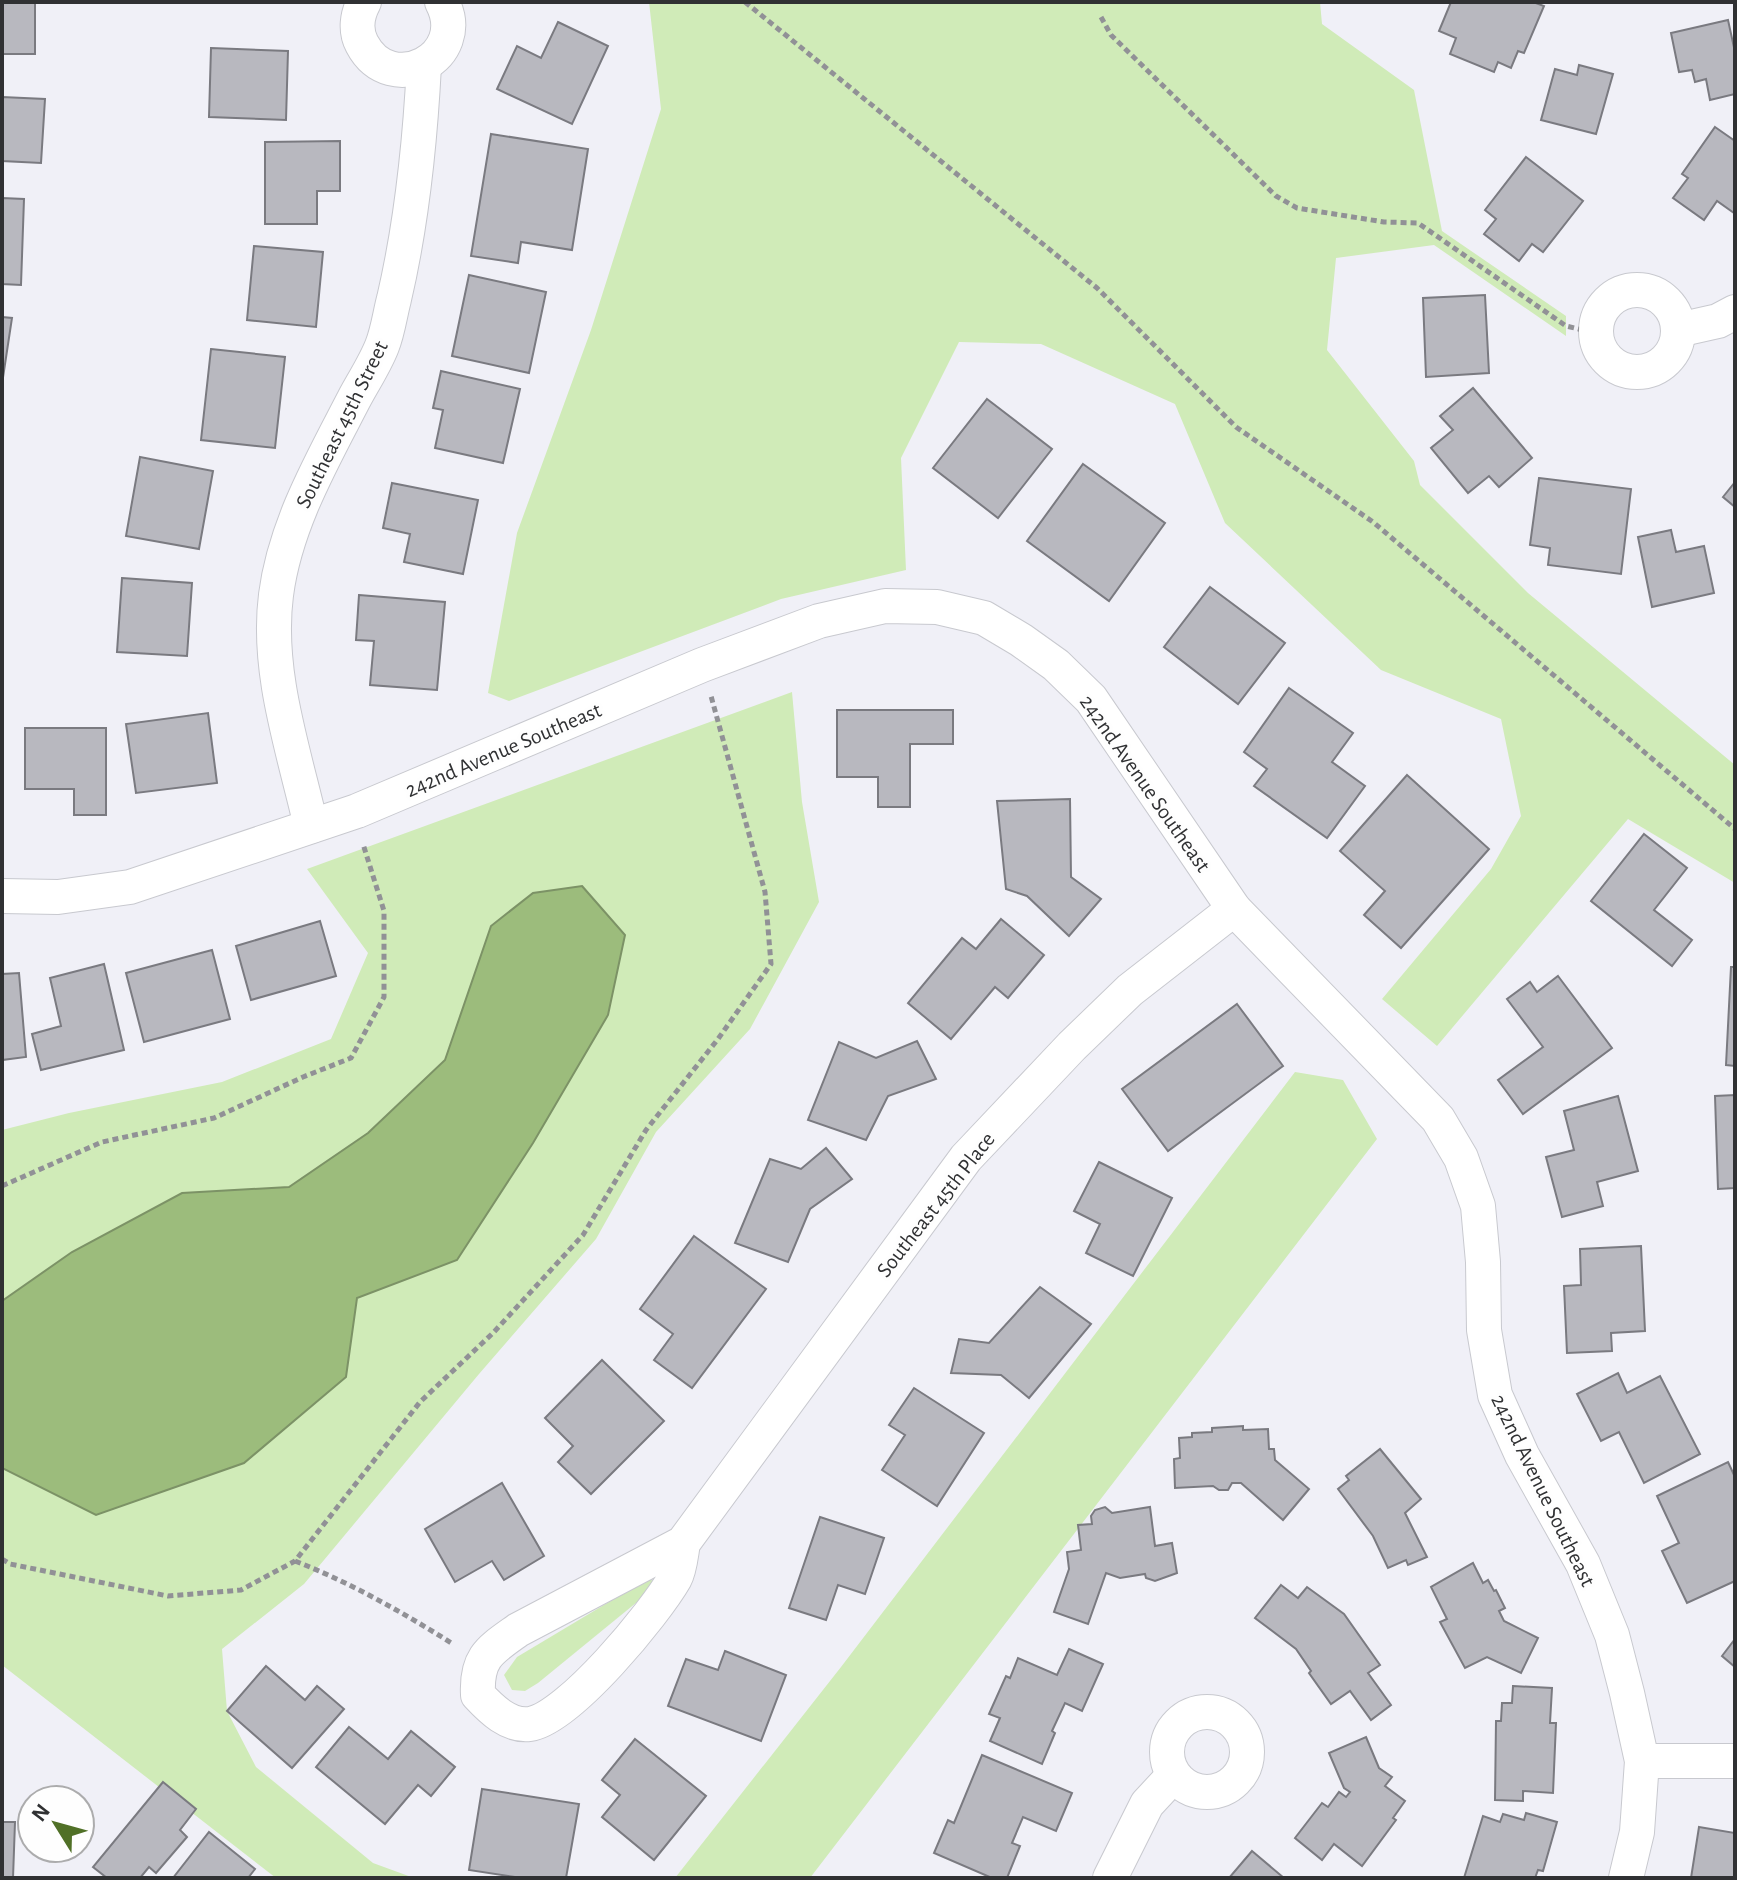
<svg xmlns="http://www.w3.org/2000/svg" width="1737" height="1880" viewBox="0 0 1737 1880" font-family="'Alegreya Sans',sans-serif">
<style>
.green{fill:#d0ebb8}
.water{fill:#9cbc7c;stroke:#7c9266;stroke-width:2}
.building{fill:#b8b8bf;stroke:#7a7a80;stroke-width:2}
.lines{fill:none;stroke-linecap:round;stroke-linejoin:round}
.minor-casing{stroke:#c8c9cf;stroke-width:36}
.path{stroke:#919196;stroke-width:5;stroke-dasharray:6 4;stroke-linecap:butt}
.minor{stroke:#fff;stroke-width:34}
.labels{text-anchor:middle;stroke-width:7;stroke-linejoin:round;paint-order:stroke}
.street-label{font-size:22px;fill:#303133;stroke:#fefefe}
</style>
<rect width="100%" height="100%" fill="#f0f0f7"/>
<g class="green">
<path d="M649 2H1320L1322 24 1414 90 1442 231 1566 316V336L1434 245 1336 258 1327 350 1414 461 1420 485 1528 593 1735 765V883L1628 819 1437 1046 1382 999 1491 869 1521 816 1501 719 1381 670 1225 523 1175 404 1041 344 959 342 901 458 906 570 781 599 509 701 488 693 517 533 591 330 661 109Z"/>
<path d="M792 692 802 802 819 902 750 1029 656 1132 596 1239 479 1374 304 1584 222 1649 227 1711 256 1767 373 1863 414 1878H276L2 1665V1130L69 1113 222 1082 331 1039 368 953 307 869Z"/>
<path d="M1295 1072 1343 1080 1377 1139 810 1878H675L841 1667Z"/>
<path d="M649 1578 654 1582 653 1589 538 1683 525 1691 512 1690 504 1675 517 1657Z"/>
</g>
<path class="water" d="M582 886 625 935 608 1015 533 1143 457 1260 357 1298 346 1377 244 1463 96 1515 2 1468V1301L72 1252 182 1193 289 1187 368 1133 445 1060 491 926 533 893Z"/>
<g class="building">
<rect x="2" y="2" width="33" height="52"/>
<path d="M1451 2H1533L1544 6 1524 53 1518 51 1511 68 1498 62 1494 72 1450 54 1456 38 1439 31Z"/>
<path d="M1728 20 1735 52V94L1710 100 1706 79 1695 82 1692 70 1679 72 1671 33Z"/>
<path d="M558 22 608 46 572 124 497 89 517 46 541 58Z"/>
<path d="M211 48 288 51 286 120 209 117Z"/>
<path d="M1579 65 1613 74 1596 134 1541 120 1555 69 1577 75Z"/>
<path d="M2 97 45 99 41 163 2 161Z"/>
<path d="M1715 127 1735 141V211L1734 213 1717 201 1704 220 1673 198 1688 178 1682 174Z"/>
<path d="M491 134 588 149 572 250 521 242 518 263 471 256Z"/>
<path d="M340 141V191H317V224H265V142Z"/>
<path d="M1526 157 1583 201 1543 252 1532 244 1519 261 1484 234 1496 219 1485 210Z"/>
<path d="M2 198 24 199 21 285 2 284Z"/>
<path d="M254 246 323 252 316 327 247 320Z"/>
<path d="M469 275 546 292 529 373 452 356Z"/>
<path d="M1485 295 1489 373 1426 377 1423 298Z"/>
<path d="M2 317 12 318 2 384Z"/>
<path d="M211 349 285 357 275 448 201 440Z"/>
<path d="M441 371 520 389 503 463 435 448 443 410 433 408Z"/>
<path d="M1473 388 1532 458 1499 487 1489 476 1468 493 1431 448 1453 430 1440 416Z"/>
<path d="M987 399 1052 449 998 518 933 468Z"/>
<path d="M140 457 213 471 199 549 126 536Z"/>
<path d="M1083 464 1165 523 1109 601 1027 541Z"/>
<path d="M1539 478 1631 489 1621 574 1548 565 1550 548 1530 545Z"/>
<path d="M1735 482V507L1723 497Z"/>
<path d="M392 483 478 500 463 574 404 562 410 534 383 528Z"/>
<path d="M1671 530 1676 552 1704 546 1714 593 1652 607 1638 537Z"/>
<path d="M122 578 192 583 187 656 117 652Z"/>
<path d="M1210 587 1285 643 1238 704 1164 647Z"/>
<path d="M359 595 445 602 437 690 370 685 374 641 356 640Z"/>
<path d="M1289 688 1353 733 1332 762 1365 786 1327 838 1254 786 1267 769 1244 752Z"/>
<path d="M837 710H953V744H910V807H878V777H837Z"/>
<path d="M208 713 217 783 136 793 126 724Z"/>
<path d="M25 728H106V815H74V789H25Z"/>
<path d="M1407 775 1489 849 1401 948 1364 915 1385 891 1340 851Z"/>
<path d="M1070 799 1071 877 1101 899 1069 936 1027 896 1006 889 997 801Z"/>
<path d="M1644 834 1687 868 1654 910 1692 940 1672 966 1591 901Z"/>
<path d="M1001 919 1044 955 1008 998 995 987 951 1039 908 1003 962 938 976 949Z"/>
<path d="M320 921 336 976 251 1000 236 946Z"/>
<path d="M212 950 230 1019 144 1042 126 973Z"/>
<path d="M104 964 124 1050 41 1070 32 1034 61 1026 50 978Z"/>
<path d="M1731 967H1735V1066L1726 1065Z"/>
<path d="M19 973 26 1057 2 1060V974Z"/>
<path d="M1558 976 1612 1048 1523 1114 1498 1080 1543 1047 1507 999 1530 982 1537 992Z"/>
<path d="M1237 1004 1283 1066 1168 1151 1122 1089Z"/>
<path d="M917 1041 936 1079 888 1096 866 1140 808 1120 839 1042 876 1058Z"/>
<path d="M1735 1095V1188L1718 1189 1715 1096Z"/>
<path d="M1618 1096 1638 1171 1597 1182 1603 1206 1562 1217 1546 1157 1574 1150 1564 1111Z"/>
<path d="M826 1148 852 1179 810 1209 788 1262 735 1243 770 1159 801 1169Z"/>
<path d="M1099 1162 1172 1198 1133 1276 1086 1253 1100 1224 1074 1211Z"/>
<path d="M694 1236 766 1289 692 1388 654 1360 673 1334 640 1309Z"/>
<path d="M1641 1246 1645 1331 1611 1333 1612 1351 1567 1353 1564 1286 1581 1285 1580 1249Z"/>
<path d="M1040 1287 1091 1324 1029 1398 1001 1375 951 1373 959 1339 989 1343Z"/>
<path d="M602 1360 664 1421 591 1494 558 1462 573 1446 545 1418Z"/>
<path d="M1618 1373 1627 1393 1660 1376 1700 1454 1644 1483 1619 1432 1601 1441 1577 1394Z"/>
<path d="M914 1388 984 1433 937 1506 882 1470 905 1435 889 1425Z"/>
<path d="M1243 1426V1430L1268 1429 1269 1449H1274L1275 1460 1309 1489 1283 1520 1241 1483H1232L1228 1490H1219L1213 1486 1175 1488 1174 1459 1180 1458 1179 1438 1192 1437V1433L1212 1432V1428Z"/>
<path d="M1380 1449 1421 1499 1405 1513 1427 1557 1408 1565 1406 1560 1388 1568 1373 1536 1338 1489 1349 1480 1346 1476Z"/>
<path d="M1728 1462 1735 1477V1581L1687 1603 1662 1551 1679 1543 1657 1496Z"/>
<path d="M502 1483 544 1556 504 1580 492 1561 455 1582 425 1529Z"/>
<path d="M1105 1507 1112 1513 1150 1507 1155 1546 1172 1543 1177 1573 1155 1581 1146 1578 1145 1574 1120 1578 1106 1573 1088 1624 1054 1612 1069 1569 1067 1552 1081 1550 1078 1525 1092 1524 1091 1516 1095 1510Z"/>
<path d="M820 1517 884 1538 865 1594 838 1585 826 1620 789 1608Z"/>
<path d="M1473 1563 1483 1583 1488 1580 1494 1591 1496 1590 1505 1608 1499 1611 1504 1621 1538 1638 1521 1673 1487 1657 1465 1668 1440 1622 1447 1619 1431 1587Z"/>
<path d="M1281 1585 1298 1598 1307 1587 1344 1614 1380 1665 1368 1673 1391 1705 1371 1720 1350 1691 1331 1704 1309 1673 1311 1671 1296 1649 1255 1618Z"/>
<path d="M1735 1639V1667L1722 1656Z"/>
<path d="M1069 1649 1103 1664 1082 1711 1065 1703 1052 1731 1055 1733 1042 1764 990 1741 1000 1718 989 1714 1006 1676 1010 1678 1018 1658 1057 1675Z"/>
<path d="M725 1651 786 1675 761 1741 668 1706 686 1659 718 1670Z"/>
<path d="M266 1666 305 1700 317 1686 344 1709 292 1768 227 1711Z"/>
<path d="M1513 1686 1552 1688 1550 1723H1556L1553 1793 1523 1791V1801L1495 1800 1496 1721H1501L1502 1703H1512Z"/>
<path d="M349 1727 388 1759 411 1731 455 1767 431 1796 418 1785 385 1824 316 1767Z"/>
<path d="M1366 1737 1379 1768 1392 1777 1385 1786 1405 1801 1393 1818 1396 1820 1362 1866 1334 1844 1322 1860 1295 1838 1322 1803 1328 1807 1339 1792 1346 1797 1350 1792 1344 1788 1329 1753Z"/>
<path d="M635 1739 706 1796 654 1860 602 1817 620 1795 602 1780Z"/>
<path d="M982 1755 1072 1793 1056 1831 1023 1817 1012 1843 1020 1846 1007 1878H992L934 1853 948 1820 954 1823Z"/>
<path d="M163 1782 196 1809 180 1830 187 1837 156 1873 149 1867 140 1878H107L93 1867Z"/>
<path d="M482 1789 579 1804 566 1878H522L469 1870Z"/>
<path d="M1526 1813 1557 1822 1543 1871 1538 1870 1535 1878H1464L1483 1816 1500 1822 1503 1814 1524 1820Z"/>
<path d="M2 1822H15L13 1878H2Z"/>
<path d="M1699 1827 1735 1833V1878H1691Z"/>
<path d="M209 1832 255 1869 248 1878H173Z"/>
<path d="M1252 1851 1284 1878H1229Z"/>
</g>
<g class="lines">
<defs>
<g id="minor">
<path d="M364 2C357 15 355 31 362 44 391 99 471 57 442 2"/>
<circle cx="1637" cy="331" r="41"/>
<path d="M1678 330 1718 321 1735 312"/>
<path d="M311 826C294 751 266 672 276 595 285 525 322 461 354 399 363 382 375 364 382 346 388 331 390 314 394 299 412 222 420 144 424 65"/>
<path d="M2 896 58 897 130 887 357 811 702 665 819 621 885 606 937 607 984 618 1021 640 1056 665 1091 699 1234 909 1438 1119 1461 1158 1478 1206 1483 1262 1484 1330 1495 1395 1522 1455 1583 1564 1612 1635 1627 1693 1642 1761 1637 1832 1626 1878"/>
<path d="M683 1543 518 1630C490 1650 476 1657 478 1695 491 1709 509 1727 530 1724 569 1718 655 1613 675 1578 680 1569 681 1554 683 1543L966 1158 1072 1046 1130 990 1234 909"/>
<circle cx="1207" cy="1752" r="40"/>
<path d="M1642 1761H1735"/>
<path d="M1110 1878 1147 1804 1173 1776"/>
</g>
</defs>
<use href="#minor" class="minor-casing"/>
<g class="path">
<path d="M745 2 1097 288 1236 427 1373 522 1735 829"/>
<path d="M1101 17 1111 35 1276 196 1297 208 1384 222 1418 223 1566 326 1595 333"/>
<path d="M2 1186 102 1142 214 1118 303 1077 351 1058 384 997V911L363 844"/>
<path d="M2 1559 10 1564 168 1596 241 1590 295 1561 420 1402 493 1333 583 1235 646 1130 718 1039 771 964 765 892 711 696"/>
<path d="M295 1561C351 1583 402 1612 453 1644"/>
</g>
<use href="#minor" class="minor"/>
</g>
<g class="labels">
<g class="street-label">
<text transform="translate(341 424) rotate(-64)" y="8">Southeast 45th Street</text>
<text transform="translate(503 749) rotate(-23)" y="8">242nd Avenue Southeast</text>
<text transform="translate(1146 783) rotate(55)" y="8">242nd Avenue Southeast</text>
<text transform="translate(935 1204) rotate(-52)" y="8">Southeast 45th Place</text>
<text transform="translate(1544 1490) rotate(64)" y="8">242nd Avenue Southeast</text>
</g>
</g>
<rect width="1737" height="1880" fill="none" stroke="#303133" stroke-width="8"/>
<g transform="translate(56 1824) rotate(307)"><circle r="38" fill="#fefefe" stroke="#acacad" stroke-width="2"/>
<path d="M0-6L14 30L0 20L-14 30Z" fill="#507027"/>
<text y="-12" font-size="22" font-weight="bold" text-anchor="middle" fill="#303133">N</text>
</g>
</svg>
